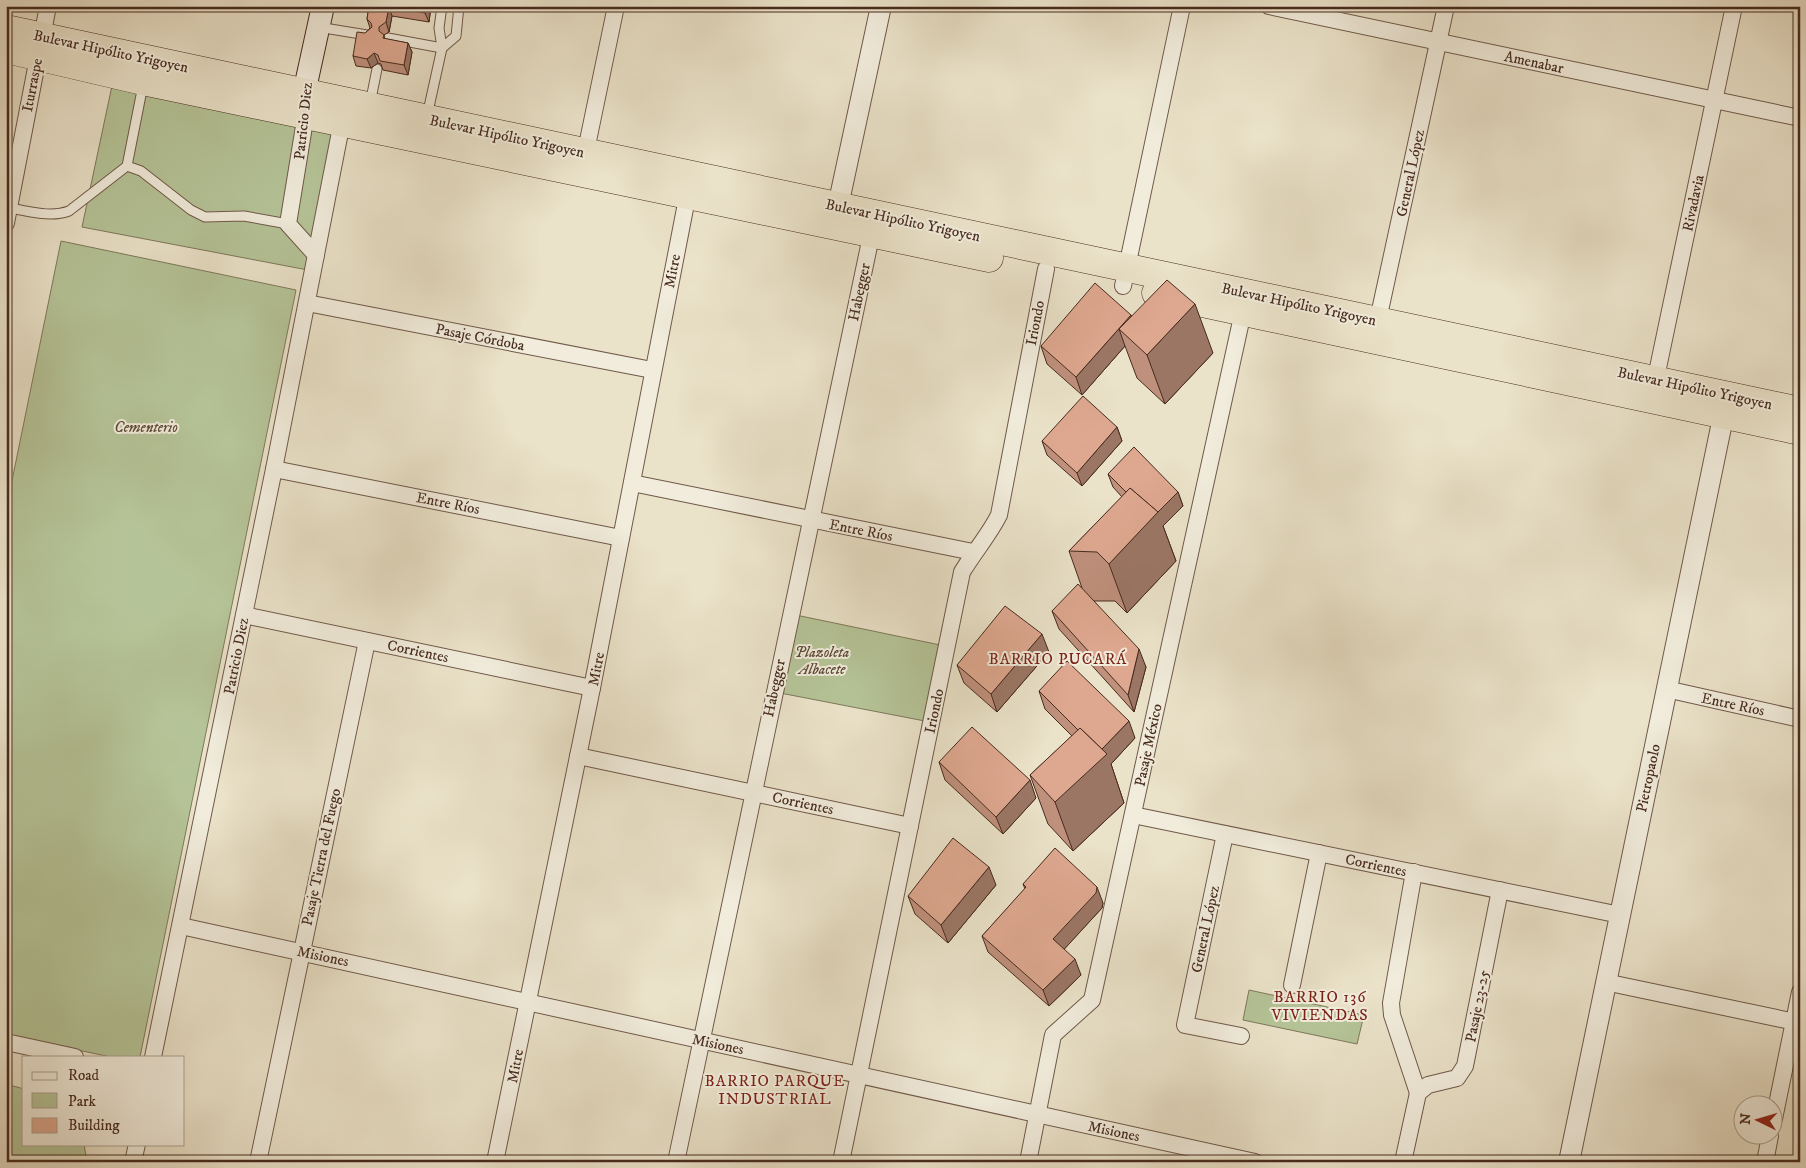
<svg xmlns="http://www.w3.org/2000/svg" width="1806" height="1168" viewBox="0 0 1806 1168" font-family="'IM FELL DW Pica',serif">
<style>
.green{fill:#b5c498;stroke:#7e785b}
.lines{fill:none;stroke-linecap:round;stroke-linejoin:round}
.service-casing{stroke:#705949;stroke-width:11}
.minor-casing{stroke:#705949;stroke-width:18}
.tertiary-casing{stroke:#705949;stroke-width:22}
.secondary-casing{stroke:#472b1e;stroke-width:24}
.trunk-casing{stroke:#472b1e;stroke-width:29}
.service{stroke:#f1ecdc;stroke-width:9}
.minor{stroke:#f1ecdc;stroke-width:16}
.tertiary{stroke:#f1ecdc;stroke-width:20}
.secondary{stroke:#f1ecdc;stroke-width:22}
.trunk{stroke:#eae2c9;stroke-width:28}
.wall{fill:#bf907c;stroke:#472b1e}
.shaded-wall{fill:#9b7665;stroke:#472b1e}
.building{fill:#dea890;stroke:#472b1e}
.labels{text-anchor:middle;stroke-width:4;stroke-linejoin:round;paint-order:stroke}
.street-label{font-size:15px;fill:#472b1e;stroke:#f1ecdc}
.park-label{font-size:15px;font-style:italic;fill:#5d4a36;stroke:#f1ecdc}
.neighbourhood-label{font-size:16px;letter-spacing:1px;fill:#7a1f14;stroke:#f1ecdc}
</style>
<rect width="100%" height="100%" fill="#eae2c9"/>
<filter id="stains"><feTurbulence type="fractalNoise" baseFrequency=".004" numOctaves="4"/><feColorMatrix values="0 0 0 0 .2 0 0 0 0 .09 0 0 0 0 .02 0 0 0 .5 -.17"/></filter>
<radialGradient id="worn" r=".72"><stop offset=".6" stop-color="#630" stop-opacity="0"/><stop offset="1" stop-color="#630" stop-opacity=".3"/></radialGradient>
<g class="green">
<path d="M113 81 342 129 313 271 82 227Z"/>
<path d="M61 241 296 290 140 1057H111L6 1035V510Z"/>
<path d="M791 614 945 646 930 722 775 692Z"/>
<path d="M1249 990 1364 1015 1357 1044 1243 1020Z"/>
<path d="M6 1084 24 1089V1144H84L87 1162H6Z"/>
</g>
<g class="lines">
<defs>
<g id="service">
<path d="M318 27 367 35"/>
<path d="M388 38 442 48 456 36 459 6"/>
<path d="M143 85 127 166 141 171 191 210 205 217 244 216 288 224"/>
<path d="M370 104 377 69"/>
<path d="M427 116 442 48 439 28 442 6"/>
<path d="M9 208C29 211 50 218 69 211L127 166"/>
</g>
<g id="minor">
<path d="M1269 6 1800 118"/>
<path d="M306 114 288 224 316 255"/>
<path d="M584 160 616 6"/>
<path d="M6 223 48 6"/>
<path d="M1123 286 1182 6"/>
<path d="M307 303 652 370"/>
<path d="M1376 329 1446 6"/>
<path d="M1654 387 1734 6"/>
<path d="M274 469 621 538"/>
<path d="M632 483 973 552"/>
<path d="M244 615 592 688"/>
<path d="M1666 689 1800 719"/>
<path d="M578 756 910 826"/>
<path d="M1133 815 1620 915"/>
<path d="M1225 834 1185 1025 1241 1036"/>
<path d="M1414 872 1391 1003 1392 1015 1418 1093"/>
<path d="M181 926 1255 1162"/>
<path d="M1605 982 1800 1023"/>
<path d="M1292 985 1319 853"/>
<path d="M6 1042 75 1057"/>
<path d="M153 1057 274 469 342 122"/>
<path d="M1418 1093 1428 1085 1457 1078 1465 1066 1500 890"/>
<path d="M1774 1119 1800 992"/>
<path d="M133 1162 137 1144"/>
<path d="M258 1162 367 641"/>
<path d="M495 1162 592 688 689 188"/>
<path d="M676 1162 873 227"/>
<path d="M841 1162 962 572C974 552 989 535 999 515L1046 269"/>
<path d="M1028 1162 1053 1035 1092 1000 1243 312"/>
<path d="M1403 1162 1418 1093"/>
<path d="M1765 1162 1770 1136"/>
</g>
<g id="tertiary">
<path d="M838 206 881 6"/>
<path d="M1569 1162 1726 403"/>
</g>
<path id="secondary" d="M305 108 304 93 323 6"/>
<g id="trunk">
<path d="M6 29 1800 411"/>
<path d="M6 49 143 81 989 258"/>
<path d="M1156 293 1800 431"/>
</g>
</defs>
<use href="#service" class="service-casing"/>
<use href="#minor" class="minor-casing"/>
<use href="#tertiary" class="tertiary-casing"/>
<use href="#secondary" class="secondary-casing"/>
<use href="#trunk" class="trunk-casing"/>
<use href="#service" class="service"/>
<use href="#minor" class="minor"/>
<use href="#tertiary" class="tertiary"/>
<use href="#secondary" class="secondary"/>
<use href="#trunk" class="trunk"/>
</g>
<g class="wall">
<path d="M361 6H431L429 22 392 16 389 32 384 35 385 39 408 43 412 52 408 75 383 70 381 64 378 63 371 68 356 66 353 56 365 33 370 28 367 19 368 12 363 11Z"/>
<path d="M1131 315 1132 317 1213 353 1165 404 1137 378 1125 346 1082 395 1047 364 1041 346Z"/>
<path d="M1117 427 1122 441 1082 486 1047 455 1042 441Z"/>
<path d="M1108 474 1178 492 1183 506 1163 526 1176 561 1127 613 1115 601H1094L1146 667 1134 712 1059 629 1052 611 1082 588 1069 551 1122 497 1113 487Z"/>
<path d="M1049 652 997 712 964 683 957 665Z"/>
<path d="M1039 691 1135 738 1111 764 1124 803 1073 851 1048 824 1030 775 1072 736 1045 709Z"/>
<path d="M939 762 1036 798 1003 834 945 780Z"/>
<path d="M1023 884 1103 903 1102 908 1064 949 1081 975 1049 1006 988 952 982 936 1025 889Z"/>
<path d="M996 885 948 943 915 914 908 896Z"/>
</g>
<g class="shaded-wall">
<path d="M426 6H431L429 22 425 13Z"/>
<path d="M389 7 392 16 389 32 386 22Z"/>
<path d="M408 43 412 52 408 75 404 65Z"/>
<path d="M374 53 378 63 371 68 367 59Z"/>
<path d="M1195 304 1213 353 1165 404 1147 355Z"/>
<path d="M1131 315 1137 333 1119 329 1125 346 1082 395 1076 377Z"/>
<path d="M1117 427 1122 441 1082 486 1077 473Z"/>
<path d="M1178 492 1183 506 1163 526 1176 561 1127 613 1109 564 1152 518Z"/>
<path d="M1042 634 1049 652 997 712 991 694Z"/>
<path d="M1139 649 1146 667 1134 712 1128 695Z"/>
<path d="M1129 721 1135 738 1111 764 1124 803 1073 851 1055 802 1100 751Z"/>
<path d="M1030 780 1036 798 1003 834 996 817Z"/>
<path d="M989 867 996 885 948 943 941 925Z"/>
<path d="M1097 887 1103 903 1102 908 1059 955 1053 939Z"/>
<path d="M1075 959 1081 975 1049 1006 1043 990Z"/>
</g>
<g class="building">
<path d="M369 6H426L425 13 389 7 386 22 379 27V31L384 35 383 38 408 43 404 65 380 61 378 55 374 53 367 59 353 56 357 32 365 33 372 27 371 23 367 19Z"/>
<path d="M1167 280 1195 304 1147 355 1119 329Z"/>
<path d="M1095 283 1131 315 1076 377 1041 346Z"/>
<path d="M1083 396 1117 427 1077 473 1042 441Z"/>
<path d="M1134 447 1178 492 1158 512 1130 488 1126 492 1108 474Z"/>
<path d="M1130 488 1158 512 1109 564 1097 552 1069 551Z"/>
<path d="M1078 584 1139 649 1128 695 1052 611Z"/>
<path d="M1005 606 1042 634 991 694 957 665Z"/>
<path d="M1067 661 1129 721 1102 749 1080 728 1078 730 1039 691Z"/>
<path d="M972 727 1030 780 996 817 939 762Z"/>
<path d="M1080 728 1107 754 1055 802 1030 775Z"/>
<path d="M953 838 989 867 941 925 908 896Z"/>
<path d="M1055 848 1097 887 1096 893 1053 939 1075 959 1043 990 982 936 1026 887 1023 884Z"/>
</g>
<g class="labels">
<g class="street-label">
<text transform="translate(111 51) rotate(12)" y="5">Bulevar Hipólito Yrigoyen</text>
<text transform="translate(1534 62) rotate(12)" y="5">Amenabar</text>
<text transform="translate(32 85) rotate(-79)" y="5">Iturraspe</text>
<text transform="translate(303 121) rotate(-84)" y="5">Patricio Diez</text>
<text transform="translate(507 136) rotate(12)" y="5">Bulevar Hipólito Yrigoyen</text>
<text transform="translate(1410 173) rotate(-78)" y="5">General López</text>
<text transform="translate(1693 203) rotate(-78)" y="5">Rivadavia</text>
<text transform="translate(903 220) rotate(12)" y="5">Bulevar Hipólito Yrigoyen</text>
<text transform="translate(672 271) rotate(-79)" y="5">Mitre</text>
<text transform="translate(859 292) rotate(-78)" y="5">Habegger</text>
<text transform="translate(1299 304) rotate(12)" y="5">Bulevar Hipólito Yrigoyen</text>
<text transform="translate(1035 323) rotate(-79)" y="5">Iriondo</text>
<text transform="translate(480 337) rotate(11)" y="5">Pasaje Córdoba</text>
<text transform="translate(1695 388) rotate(12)" y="5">Bulevar Hipólito Yrigoyen</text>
<text transform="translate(448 503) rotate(11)" y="5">Entre Ríos</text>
<text transform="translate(861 530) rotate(11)" y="5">Entre Ríos</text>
<text transform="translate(418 651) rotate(12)" y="5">Corrientes</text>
<text transform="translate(236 656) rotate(-79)" y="5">Patricio Diez</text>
<text transform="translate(596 669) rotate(-79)" y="5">Mitre</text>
<text transform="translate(774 688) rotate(-78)" y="5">Habegger</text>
<text transform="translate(1733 704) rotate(12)" y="5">Entre Ríos</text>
<text transform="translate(934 711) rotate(-78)" y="5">Iriondo</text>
<text transform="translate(1148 745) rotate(-78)" y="5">Pasaje México</text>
<text transform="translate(1648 778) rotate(-78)" y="5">Pietropaolo</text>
<text transform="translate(803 803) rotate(12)" y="5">Corrientes</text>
<text transform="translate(321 857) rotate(-78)" y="5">Pasaje Tierra del Fuego</text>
<text transform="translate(1376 865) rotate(12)" y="5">Corrientes</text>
<text transform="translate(1205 929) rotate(-78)" y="5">General López</text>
<text transform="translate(323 956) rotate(12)" y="5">Misiones</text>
<text transform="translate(1477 1006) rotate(-79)" y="5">Pasaje 23-25</text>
<text transform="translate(718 1044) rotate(12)" y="5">Misiones</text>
<text transform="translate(515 1066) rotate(-79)" y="5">Mitre</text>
<text transform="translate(1114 1131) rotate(12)" y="5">Misiones</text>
</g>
<g class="park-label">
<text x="146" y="432">Cementerio</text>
<text x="822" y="657">Plazoleta<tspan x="822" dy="17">Albacete</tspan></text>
</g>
<g class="neighbourhood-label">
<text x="1058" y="664">BARRIO PUCARÁ</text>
<text x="1320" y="1002">BARRIO 136<tspan x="1320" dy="18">VIVIENDAS</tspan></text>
<text x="775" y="1086">BARRIO PARQUE<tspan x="775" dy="18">INDUSTRIAL</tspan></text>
</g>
</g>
<rect width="1806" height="1168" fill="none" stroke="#eae2c9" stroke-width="25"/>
<rect x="8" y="8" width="1791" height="1153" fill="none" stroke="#472b1e" stroke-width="2.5"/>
<rect x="12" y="12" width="1781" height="1143" fill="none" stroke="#472b1e"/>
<rect x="22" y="1056" width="162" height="90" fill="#f1ecdc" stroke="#ad9f90"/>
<rect x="32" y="1072" width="25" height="8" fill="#f1ecdc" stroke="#ad9f90"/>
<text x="68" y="1080" font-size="15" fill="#472b1e">Road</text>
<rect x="32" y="1093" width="25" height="15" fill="#b5c498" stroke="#ad9f90"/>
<text x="68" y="1106" font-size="15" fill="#472b1e">Park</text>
<rect x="32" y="1118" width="25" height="15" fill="#dea890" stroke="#ad9f90"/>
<text x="68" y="1130" font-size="15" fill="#472b1e">Building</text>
<g transform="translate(1758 1120) rotate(275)"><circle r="24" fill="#f1ecdc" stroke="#ad9f90"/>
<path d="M0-4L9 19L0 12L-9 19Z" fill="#8f2418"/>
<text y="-8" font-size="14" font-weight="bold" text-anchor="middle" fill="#472b1e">N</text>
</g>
<rect width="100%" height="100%" filter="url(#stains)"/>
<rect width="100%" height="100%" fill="url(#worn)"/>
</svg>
